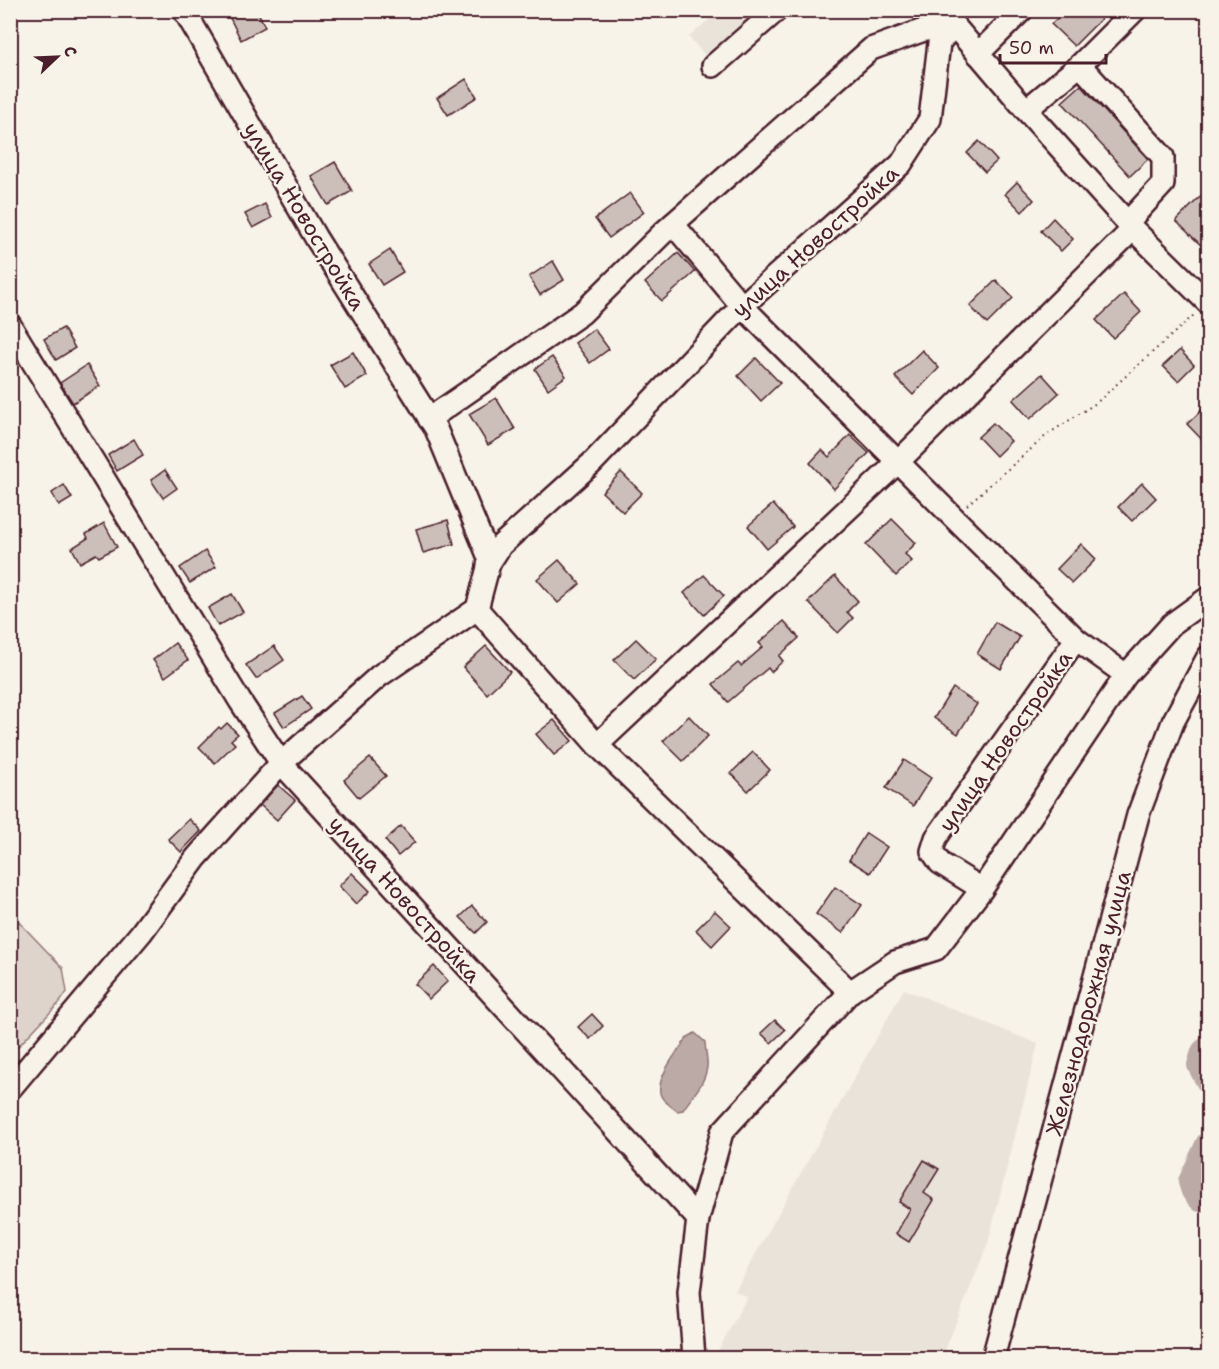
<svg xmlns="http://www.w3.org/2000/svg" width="1219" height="1369" viewBox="0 0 1219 1369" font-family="'Shantell Sans',sans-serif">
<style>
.built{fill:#eae3da}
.green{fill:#ded4cc;stroke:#947a7c;stroke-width:1.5}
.water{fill:#bcaaa7;stroke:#8e7275;stroke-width:1.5}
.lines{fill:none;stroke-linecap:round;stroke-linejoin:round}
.river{stroke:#bcaaa7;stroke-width:26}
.building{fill:#ccbfb9;stroke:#4a1f2b;stroke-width:1.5}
.minor-casing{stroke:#4a1f2b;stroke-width:26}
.path{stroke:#4a1f2b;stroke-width:2;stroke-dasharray:1.5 4.5;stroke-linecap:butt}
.minor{stroke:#f7f3e8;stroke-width:21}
.labels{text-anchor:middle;stroke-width:5;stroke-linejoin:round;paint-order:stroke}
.street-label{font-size:22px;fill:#4a1f2b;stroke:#f7f3e8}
</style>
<rect width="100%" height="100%" fill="#f7f3e8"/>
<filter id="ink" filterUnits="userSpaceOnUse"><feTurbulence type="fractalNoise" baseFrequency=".0167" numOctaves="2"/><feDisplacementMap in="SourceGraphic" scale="12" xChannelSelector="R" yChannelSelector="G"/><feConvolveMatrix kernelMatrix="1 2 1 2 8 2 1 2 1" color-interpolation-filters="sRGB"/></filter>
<g filter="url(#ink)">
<g class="built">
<path d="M719 11H764L708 59 689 37Z"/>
<path d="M904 989 1038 1044 988 1243 942 1358H714L747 1297 735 1291Z"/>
</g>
<path class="green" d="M11 903 19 922 63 968 67 992 60 1002 11 1054Z"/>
<path class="water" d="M695 1033 705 1042C705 1050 708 1059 707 1067 705 1084 692 1096 683 1110L677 1111C673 1107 667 1104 663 1099 650 1084 679 1049 688 1037Z"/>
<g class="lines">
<g class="river">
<path d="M1208 1049 1204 1052 1200 1065 1208 1080"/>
<path d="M1208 1145 1191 1182 1194 1191 1201 1199 1208 1197"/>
</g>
</g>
<g class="building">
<path d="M241 10H257L265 27 241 40 229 16Z"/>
<path d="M1066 10H1110L1074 46 1051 24Z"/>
<path d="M466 79 477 97 448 115 437 98Z"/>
<path d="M1081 85 1148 159 1130 176 1062 102Z"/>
<path d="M979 141 997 161 985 172 967 153Z"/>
<path d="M335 162 352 191 328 205 311 176Z"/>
<path d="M1017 182 1034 200 1022 212 1005 194Z"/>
<path d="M630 193 644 212 609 238 595 219Z"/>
<path d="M1203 194 1209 200V253L1176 221Z"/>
<path d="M265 204 272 218 253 228 245 214Z"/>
<path d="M1053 218 1073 239 1061 251 1041 231Z"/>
<path d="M390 250 403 272 382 285 369 264Z"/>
<path d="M678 253 695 272 662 301 645 283Z"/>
<path d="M553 261 564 280 540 295 529 277Z"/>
<path d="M996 280 1013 298 987 324 970 306Z"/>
<path d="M1124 294 1141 312 1113 338 1096 320Z"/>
<path d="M63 328 75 348 56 360 44 339Z"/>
<path d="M594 329 609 349 590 363 575 343Z"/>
<path d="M922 350 939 368 913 395 895 377Z"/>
<path d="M1180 350 1194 365 1178 381 1163 366Z"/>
<path d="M353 352 367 376 345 389 330 365Z"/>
<path d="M552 357 566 376 548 389 535 369Z"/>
<path d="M756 358 780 383 761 401 738 376Z"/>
<path d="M87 365 100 386 73 403 60 383Z"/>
<path d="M1042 374 1059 393 1030 419 1013 400Z"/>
<path d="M496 398 515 429 488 445 469 414Z"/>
<path d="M1203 409 1209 415V447L1187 424Z"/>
<path d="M993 423 1011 441 996 456 978 437Z"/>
<path d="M850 435 869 453 834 489 810 463 822 450 829 457Z"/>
<path d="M134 439 143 455 117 471 108 455Z"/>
<path d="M165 470 177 488 163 498 151 480Z"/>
<path d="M621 472 642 493 623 512 602 492Z"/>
<path d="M1142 483 1156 498 1132 521 1118 507Z"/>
<path d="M64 485 72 498 59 506 52 493Z"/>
<path d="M773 504 793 527 767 549 748 526Z"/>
<path d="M892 519 916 543 905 554 912 561 896 576 866 545Z"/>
<path d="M448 520 454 544 423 553 416 529Z"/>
<path d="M104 523 117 547 99 557 96 554 80 563 72 548 88 538 86 534Z"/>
<path d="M1081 544 1096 559 1072 583 1057 569Z"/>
<path d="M205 551 216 567 190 583 180 568Z"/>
<path d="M559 560 580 584 558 603 537 579Z"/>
<path d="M704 575 724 596 704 615 684 593Z"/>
<path d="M835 576 858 601 847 612 853 618 838 633 808 602Z"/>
<path d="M232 594 243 612 218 626 208 608Z"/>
<path d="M784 621 799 638 779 656 783 661 771 672 768 668 728 702 713 684 738 663 741 666 763 647 759 643Z"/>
<path d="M995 622 1020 637 1001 669 977 654Z"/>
<path d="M636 639 656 659 634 680 614 660Z"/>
<path d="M175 643 188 660 165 677 153 660Z"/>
<path d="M274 646 284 660 256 679 246 665Z"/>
<path d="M486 646 510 672 487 694 463 667Z"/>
<path d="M953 688 977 704 958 734 934 718Z"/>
<path d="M302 696 311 709 284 727 275 713Z"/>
<path d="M689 716 708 736 683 761 663 741Z"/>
<path d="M554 720 572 741 554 755 536 734Z"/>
<path d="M227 723 238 734 231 740 235 744 215 763 199 747 219 727 221 729Z"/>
<path d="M753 752 770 770 748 791 731 773Z"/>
<path d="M370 758 386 776 359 798 344 780Z"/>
<path d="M904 760 931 778 913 806 886 788Z"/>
<path d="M278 785 295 800 277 820 260 805Z"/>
<path d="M189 819 201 831 181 852 168 839Z"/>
<path d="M401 826 415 842 398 856 385 840Z"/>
<path d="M866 833 887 847 870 873 849 860Z"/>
<path d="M352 873 370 891 356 904 339 886Z"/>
<path d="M835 887 862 905 843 933 816 914Z"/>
<path d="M472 906 487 922 476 933 460 917Z"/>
<path d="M715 911 731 926 712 946 696 930Z"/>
<path d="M434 966 448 981 429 999 415 984Z"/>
<path d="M592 1014 603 1026 590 1039 578 1027Z"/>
<path d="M775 1020 785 1030 771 1043 761 1033Z"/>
<path d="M924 1160 939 1169 924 1193 934 1200 909 1242 896 1234 910 1209 899 1202Z"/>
</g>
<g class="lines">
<defs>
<g id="minor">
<path d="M184 10 316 238 436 429 490 560 477 609 379 676 281 763 698 1219"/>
<path d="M941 10 1026 110 1134 230 1208 303"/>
<path d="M978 54 1022 10"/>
<path d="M1080 65 1163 157V184L1127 223"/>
<path d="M713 66 777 10"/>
<path d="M1026 110 1080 65 1135 10"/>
<path d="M673 224 742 306 953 517 1076 639 1126 675"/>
<path d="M10 325 240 701 281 763 196 858 141 933 10 1089"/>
<path d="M429 419 582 313 665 231 871 49 921 31 953 26"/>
<path d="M488 565 501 545 592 463 742 306 901 164 930 119 939 43 953 26"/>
<path d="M477 609 597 745 850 992"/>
<path d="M597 745 898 462 1133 229"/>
<path d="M982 889 940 863 932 851 936 838 1076 639"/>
<path d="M694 1358 689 1292 698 1219 722 1132 850 992 895 962 936 949 982 889 1126 675 1172 624 1208 598"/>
<path d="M993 1358 1138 815 1173 722 1208 657"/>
</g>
</defs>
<use href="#minor" class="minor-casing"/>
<path class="path" d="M967 505 1048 434 1096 403 1194 315"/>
<use href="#minor" class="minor"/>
</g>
</g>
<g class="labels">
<g class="street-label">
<text transform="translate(305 216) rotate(59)" y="8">улица Новостройка</text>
<text transform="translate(815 241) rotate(-42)" y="8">улица Новостройка</text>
<text transform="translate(1005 741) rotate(-55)" y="8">улица Новостройка</text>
<text transform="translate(405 899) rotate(48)" y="8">улица Новостройка</text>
<text transform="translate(1088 1003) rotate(-75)" y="8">Железнодорожная улица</text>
</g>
</g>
<rect width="1219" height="1369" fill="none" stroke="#f7f3e8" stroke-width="36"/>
<rect x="18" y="18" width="1183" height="1333" fill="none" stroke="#4a1f2b" stroke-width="2" filter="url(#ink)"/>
<g transform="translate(57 57) rotate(67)" stroke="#f7f3e8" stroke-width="4.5" paint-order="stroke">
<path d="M0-4.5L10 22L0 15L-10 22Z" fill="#4a1f2b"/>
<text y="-9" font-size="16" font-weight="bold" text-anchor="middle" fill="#4a1f2b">С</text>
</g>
<path d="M1000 54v9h106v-9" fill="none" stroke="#4a1f2b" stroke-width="3"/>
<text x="1009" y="54" font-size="18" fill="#4a1f2b" stroke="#f7f3e8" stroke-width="4.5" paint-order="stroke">50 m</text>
</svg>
